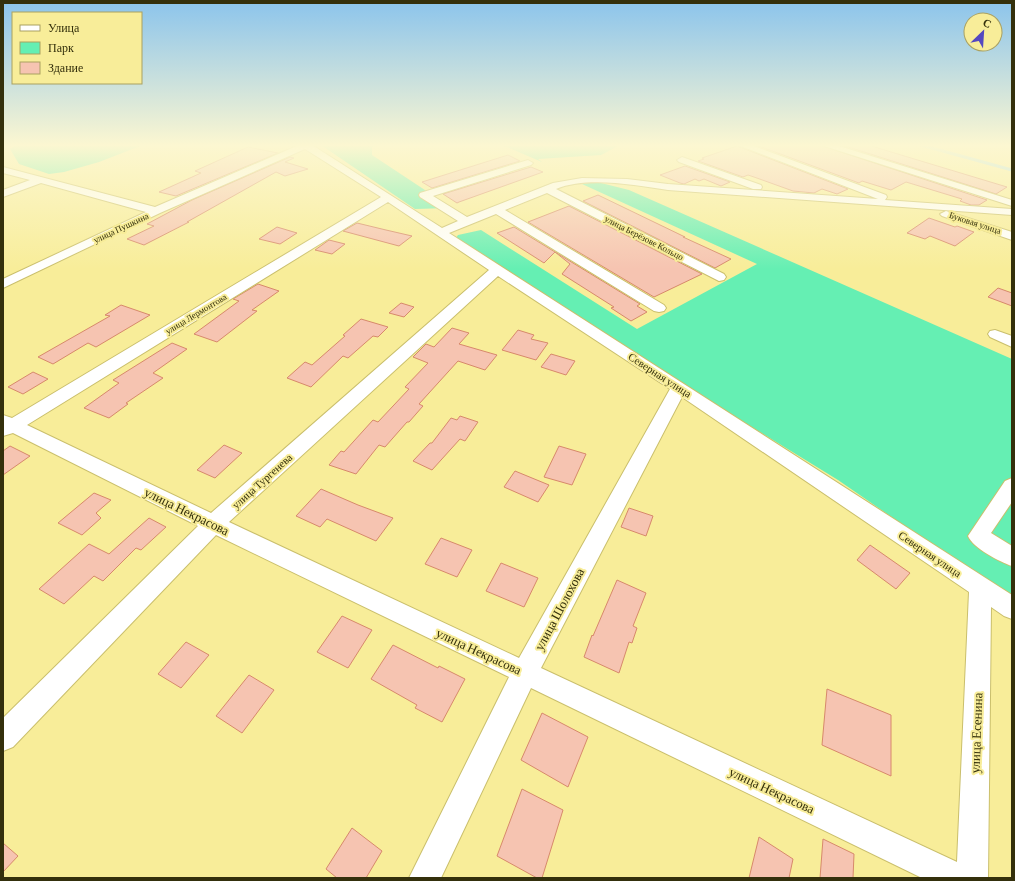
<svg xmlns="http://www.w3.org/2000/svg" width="1015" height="881" viewBox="0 0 1015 881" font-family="'Crimson Pro',serif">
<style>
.green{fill:#65efb3}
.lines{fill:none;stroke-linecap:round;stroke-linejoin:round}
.stream{stroke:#a0dcf1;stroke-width:3}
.building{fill:#f6c4b1;stroke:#d7896b}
.street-casing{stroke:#cabf6c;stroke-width:2}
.street{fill:#fff;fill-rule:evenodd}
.labels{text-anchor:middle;stroke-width:4;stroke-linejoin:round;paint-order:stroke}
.far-street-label{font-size:9px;fill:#34300c;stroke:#f8ed99}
.street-label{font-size:11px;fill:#34300c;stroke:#f8ed99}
.near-street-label{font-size:13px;fill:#34300c;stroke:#f8ed99}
</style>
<rect width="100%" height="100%" fill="#f8ed99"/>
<g class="green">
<path d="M16 145H143L99 162 64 172 49 174 19 164 10 149Z"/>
<path d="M321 145H378L372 147V155L440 200 448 208 415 209Z"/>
<path d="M502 145H620L601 155 538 159 542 162Z"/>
<path d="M597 182 629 190 1012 359V600L838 480 497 270 455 239 458 235 481 230 637 329 757 264 582 184Z"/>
</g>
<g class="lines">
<path class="stream" d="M921 145 1012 170"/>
</g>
<g class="building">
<path d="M756 145H820L987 200 979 205H971L960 201 962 199 906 182 891 190 862 181 859 183Z"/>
<path d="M842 145H868L1007 187 996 194Z"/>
<path d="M737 146 848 189 837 194 822 189 814 193 793 191 754 177 748 175 743 177 698 161 704 159 702 158Z"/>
<path d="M248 147 278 153 176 196 159 192 201 173 195 171Z"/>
<path d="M508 155 520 161 432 188 422 182Z"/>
<path d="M290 157 294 158 285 162 308 169 285 176 276 172 187 222H189L144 245 127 239 154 226 147 224 192 200Z"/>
<path d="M685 166 730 182 721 186 704 179 699 181 695 179 684 184 680 183 660 175Z"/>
<path d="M531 167 543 172 459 202 457 203 443 194Z"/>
<path d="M598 195 685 237H683L731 259 715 268 583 201Z"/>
<path d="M569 206 702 274 654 297 528 222Z"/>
<path d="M929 218 955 227 957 226 974 232 955 246 930 236 925 239 907 233Z"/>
<path d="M357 223 386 230 412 236 399 246 343 231Z"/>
<path d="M277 227 297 233 280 244 259 239Z"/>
<path d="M514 227 555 252 544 263 497 233Z"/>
<path d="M329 240 345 244 332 254 315 250Z"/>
<path d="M555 252 640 304 637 306 647 312 631 321 611 308 614 307 562 274 570 264Z"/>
<path d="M258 284 279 291 252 310 257 311 217 342 194 334 239 301 233 299Z"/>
<path d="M998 288 1012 293V306L988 297Z"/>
<path d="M401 303 414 307 404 317 389 313Z"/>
<path d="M121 305 150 315 96 347 88 343 53 364 38 357 110 316 105 315Z"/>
<path d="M361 319 388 327 378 337 373 336 348 358 343 356 311 387 287 378 305 362 312 365 345 336 343 335Z"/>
<path d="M452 328 469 333 459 344 497 355 485 370 458 361 419 404 423 406 409 422H407L385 447 379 445 356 474 329 465 341 451 344 452 373 420 378 422 409 389 405 387 428 363 413 357 426 344 434 347Z"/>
<path d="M518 330 534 335 531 339 548 343 536 360 502 350Z"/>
<path d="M172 343 187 349 153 373 163 378 126 403 128 404 109 418 84 408 119 383 113 380Z"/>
<path d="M551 354 575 361 566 375 541 367Z"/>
<path d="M33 372 48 379 23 394 8 387Z"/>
<path d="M460 416 478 422 465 441 460 439 432 470 413 461 430 443H432L451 418 457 420Z"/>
<path d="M224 445 242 453 215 478 197 470Z"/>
<path d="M10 446 30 456 3 475V451Z"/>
<path d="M559 446 586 454 572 485 544 477Z"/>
<path d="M515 471 549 485 538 502 504 487Z"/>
<path d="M321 489 358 505 393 518 376 541 327 519 320 527 296 516Z"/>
<path d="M94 493 111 500 96 513 101 518 82 535 58 523Z"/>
<path d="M629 508 653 516 646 536 621 527Z"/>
<path d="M149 518 166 527 141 550 136 548 103 581 94 576 64 604 39 589 89 544 109 554Z"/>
<path d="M441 538 472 550 457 577 425 564Z"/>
<path d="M870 545 910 573 896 589 857 560Z"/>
<path d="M501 563 538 578 524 607 486 591Z"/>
<path d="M617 580 646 593 633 626 637 628 632 643 629 642 619 673 584 657 592 635 593 636Z"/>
<path d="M342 616 372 630 348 668 317 652Z"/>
<path d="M186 642 209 655 181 688 158 674Z"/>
<path d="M393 645 438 668 439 666 465 679 442 722 415 708 417 705 371 679Z"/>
<path d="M249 675 274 690 242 733 216 716Z"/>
<path d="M827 689 891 715V776L822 745Z"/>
<path d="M542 713 588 737 568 787 521 760Z"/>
<path d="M522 789 563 810 542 878H537L497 856Z"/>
<path d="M352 828 382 851 366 878H337L326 869Z"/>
<path d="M759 837 793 859 789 878H749Z"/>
<path d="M823 839 854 854 853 878H820Z"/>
<path d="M3 843 18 856 3 872Z"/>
</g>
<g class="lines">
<defs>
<g id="street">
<path d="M299 145H312L442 228 458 221 420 197 419 195 420 193 528 160 533 163 531 165 433 196 467 217 553 183 582 178 627 179 668 184 878 199 738 145H751L886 195 887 197 885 200 1012 209V215L668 190C635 185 587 176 556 189L724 274 726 277 724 280 719 281 547 193 505 210 664 305 666 308 664 311 659 312 654 311 496 214 449 233 1012 595V619L1004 616 991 607 988 878H922L531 688 441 878H409L509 677 216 535 13 747 3 751V718L198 526 13 433 3 436V415L12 418 381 197 305 149 160 213 3 288V279L146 212 41 183 3 197V190L30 180 3 173V167L155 207ZM388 202 489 270 211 513 27 425ZM498 276 670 389 519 658 229 522ZM682 397 969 592 957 862 541 668Z"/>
<path d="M821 145H836L1012 200V206Z"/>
<path d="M682 157 761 185 762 187 761 189H753L679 162 677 160Z"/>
<path d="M946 211 1012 232V240L942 216 940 214Z"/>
<path d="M995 330 1012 336V347L990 337 988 334 990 331Z"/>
<path d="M1012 478V502L991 533 1012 546V566C1000 562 973 548 968 536L1005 481Z"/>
</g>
</defs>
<use href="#street" class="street-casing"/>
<use href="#street" class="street"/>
</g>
<linearGradient id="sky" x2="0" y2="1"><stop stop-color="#8bc4ec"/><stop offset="0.54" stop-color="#fcf7d1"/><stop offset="1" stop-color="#fcf7d1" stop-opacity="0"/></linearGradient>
<rect width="1015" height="269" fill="url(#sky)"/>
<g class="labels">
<g class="far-street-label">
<text transform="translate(975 223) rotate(18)" y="3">Буковая улица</text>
<text transform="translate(121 228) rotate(-25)" y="3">улица Пушкина</text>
<text transform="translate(644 238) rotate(27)" y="3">улица Берёзове Кольцо</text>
<text transform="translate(196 314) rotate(-31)" y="3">улица Лермонтова</text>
</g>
<g class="street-label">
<text transform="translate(660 375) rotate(33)" y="4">Северная улица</text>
<text transform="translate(262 481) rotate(-42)" y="4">улица Тургенева</text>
<text transform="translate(930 554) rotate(34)" y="4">Северная улица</text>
</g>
<g class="near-street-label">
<text transform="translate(187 511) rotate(26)" y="5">улица Некрасова</text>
<text transform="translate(559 609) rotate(-62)" y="5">улица Шолохова</text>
<text transform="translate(479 651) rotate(25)" y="5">улица Некрасова</text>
<text transform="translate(976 733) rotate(-88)" y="5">улица Есенина</text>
<text transform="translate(772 790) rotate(25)" y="5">улица Некрасова</text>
</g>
</g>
<rect width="1015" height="881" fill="none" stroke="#34300c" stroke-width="8"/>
<rect x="12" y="12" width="130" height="72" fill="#f8ed99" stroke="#aaa161"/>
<rect x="20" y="25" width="20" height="6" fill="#ffffff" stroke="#aaa161"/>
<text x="48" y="32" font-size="12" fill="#34300c">Улица</text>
<rect x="20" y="42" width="20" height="12" fill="#65efb3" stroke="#aaa161"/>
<text x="48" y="52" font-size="12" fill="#34300c">Парк</text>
<rect x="20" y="62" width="20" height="12" fill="#f6c4b1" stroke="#aaa161"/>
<text x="48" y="72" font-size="12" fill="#34300c">Здание</text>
<g transform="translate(983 32) rotate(25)"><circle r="19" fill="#f8ed99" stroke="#aaa161"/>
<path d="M0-3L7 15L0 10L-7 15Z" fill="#5549c0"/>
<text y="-6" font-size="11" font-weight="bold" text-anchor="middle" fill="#34300c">С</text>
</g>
</svg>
